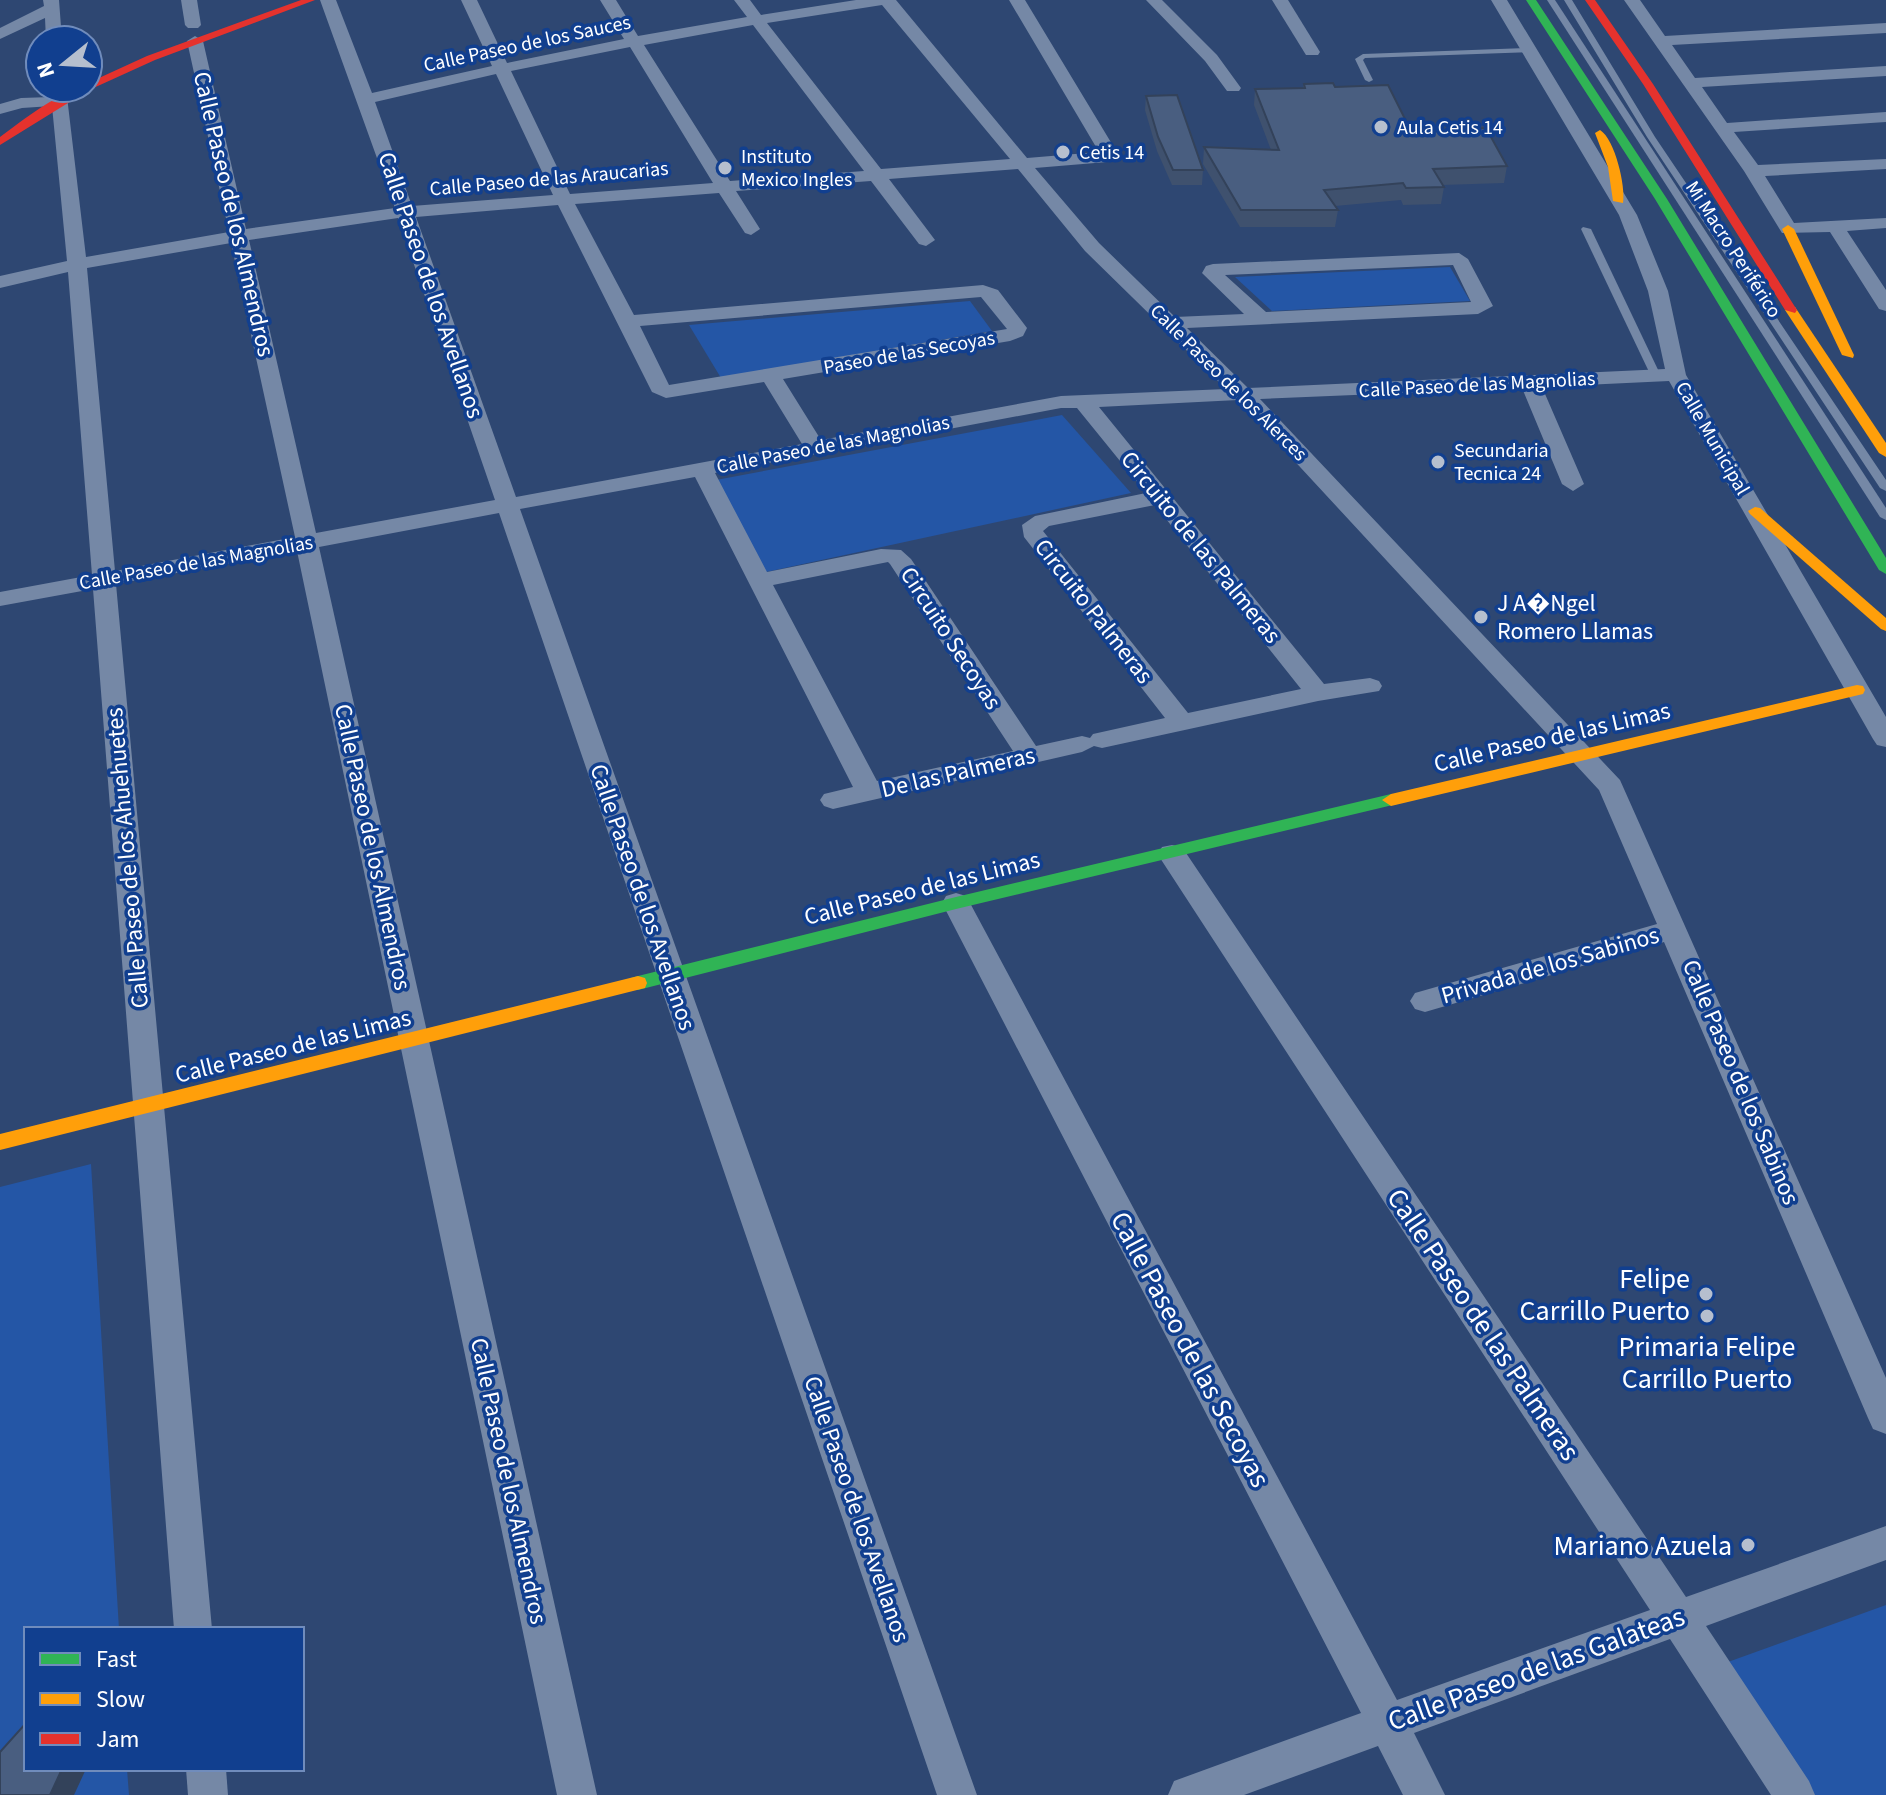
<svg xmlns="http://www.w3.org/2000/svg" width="1886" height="1795" viewBox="0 0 1886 1795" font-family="'Source Sans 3',sans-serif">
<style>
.green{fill:#2456a6}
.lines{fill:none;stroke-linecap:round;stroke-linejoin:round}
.lane{fill:#7588a6;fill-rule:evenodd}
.street{fill:#7588a6;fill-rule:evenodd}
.fast{fill:#30b455;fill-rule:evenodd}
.slow{fill:#ff9f0a;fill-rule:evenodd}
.jam{fill:#e5322d;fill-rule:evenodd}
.wall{fill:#3f516e}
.shaded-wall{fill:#33425a}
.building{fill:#495e80;stroke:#33425a;stroke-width:2}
.poi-dot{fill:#b6bfce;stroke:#113f8f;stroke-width:3}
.labels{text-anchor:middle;stroke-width:7;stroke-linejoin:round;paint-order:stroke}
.far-street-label{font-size:20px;fill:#fff;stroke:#113f8f}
.far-poi-label{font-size:20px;fill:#fff;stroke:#113f8f;text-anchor:start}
.street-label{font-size:24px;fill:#fff;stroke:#113f8f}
.poi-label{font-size:24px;fill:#fff;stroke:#113f8f;text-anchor:start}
.near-poi-label{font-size:28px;fill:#fff;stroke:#113f8f;text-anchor:end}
.near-street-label{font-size:28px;fill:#fff;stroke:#113f8f}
</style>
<rect width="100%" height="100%" fill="#2e4772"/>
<g class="green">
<path d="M1450 267 1470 301 1272 311 1235 277Z"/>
<path d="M970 301 992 331 721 378 689 325Z"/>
<path d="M1062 415 1131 493 766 572 716 480Z"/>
<path d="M91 1164 119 1629H26V1769H127L129 1795H0V1187Z"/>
<path d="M1886 1605V1795H1814L1728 1662Z"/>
</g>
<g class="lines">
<g class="lane">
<path d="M1547 0H1555L1886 508V520L1880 517Z"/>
<path d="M1564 0H1572L1655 137 1886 480V491L1880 488 1647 137Z"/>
<path d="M1529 48H1532V52L1365 58 1363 60 1373 80 1369 82 1365 80 1355 59 1363 54Z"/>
<path d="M1583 227 1591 229 1661 376 1660 378 1651 376 1581 229Z"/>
</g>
<g class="street">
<path d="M43 0H59L62 40H46L45 18 0 39V28L44 6Z"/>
<path d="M181 0H197L201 25 198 28H188L185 25Z"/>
<path d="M320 0H336L372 93 492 66 461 0H477L507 63 624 39 600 0H616L638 36 747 17 734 0H750L761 15 856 0H896L1027 158 1099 152 1009 0H1025L1118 154 1113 161 1107 162 1035 168 1099 243 1175 317 1244 314 1202 273 1206 266 1213 264 1459 253 1468 259 1493 306 1478 314 1187 328 1248 388 1665 369 1648 291 1619 215 1491 0H1507L1637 215 1668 291 1686 375 1886 717V747L1877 745 1873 739 1669 381 1542 387 1584 484 1573 491 1562 484 1522 388 1260 399 1620 780 1886 1378V1434L1873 1429 1868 1418 1664 942 1425 1012 1415 1009 1410 1001 1415 993 1657 924 1599 790 1238 400 1099 407 1324 684 1370 678 1379 681 1382 686 1379 691 1318 701 1102 748 1094 746 1082 752 833 809 824 806 820 800 824 794 853 787 695 477 520 509 977 1795H937L499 513 319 547 597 1795H557L297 551 116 584 212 1629H174L93 589 0 606V592L92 575 68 272 0 288V276L67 261 52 106 22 108 0 114V104L21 98 51 97 50 88H66L86 257 229 232 187 41 195 36 203 41 246 229 395 208ZM882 5 1010 159 881 169 767 23ZM753 25 864 171 730 181 644 45ZM630 47 713 183 570 194 511 71ZM496 74 553 195 412 206 375 102ZM1018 169 1085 251 1226 389 1061 396 821 440 783 379 1010 341 1023 336 1027 328 998 290 983 285 634 315 575 204 719 193 745 233 751 235 760 229 736 191 871 181 919 244 926 246 935 240 889 179ZM558 205 652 392 666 398 764 382 802 444 516 497 416 217ZM398 218 495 500 316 533 249 240ZM231 243 295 537 115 571 87 268ZM1453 265 1471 302 1266 312 1225 275ZM981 297 1007 329 669 385 640 326ZM1061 408H1077L1146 493 1035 516 1022 525 1024 537 1165 718 1093 734 1090 738 1082 736 1036 746 911 559 901 550 881 549 767 572 715 473ZM1155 505 1301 689 1188 713 1043 531 1049 526ZM888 562 890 564 1013 751 877 781 773 585Z"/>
<path d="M1146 0H1162L1217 55 1241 88 1239 91H1227L1205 61Z"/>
<path d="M1272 0H1288L1320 52 1318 55H1306Z"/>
<path d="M1624 0H1640L1665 36 1886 23V33L1672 45 1695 78 1886 66V76L1702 87 1727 123 1886 112V122L1734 132 1758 165 1886 159V169L1765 176 1794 223 1886 218V228L1847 231 1886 290V311L1879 309 1830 232 1782 233 1744 171Z"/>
<path d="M1172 845 1182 847 1686 1597 1886 1526V1560L1706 1626 1809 1781 1815 1795H1771L1670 1639 1414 1733 1445 1795H1403L1378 1746 1244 1795H1168L1174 1781 1361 1713 942 903 946 896 956 893 966 896 970 903 1397 1700 1650 1610 1162 861 1158 854 1162 847Z"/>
<path d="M186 1769H226L228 1795H188Z"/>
</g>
<g class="fast">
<path d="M1526 0H1536L1667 199 1886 558V574L1879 570 1655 199Z"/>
<path d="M1391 794 1400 800 1397 804 956 909 638 990 631 988 629 983 631 978 638 976 956 897Z"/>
</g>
<g class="slow">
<path d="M1600 130C1615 139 1626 187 1623 203L1613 201 1608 167 1595 133Z"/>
<path d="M1788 225 1794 229 1854 355 1853 358 1842 355 1782 229Z"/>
<path d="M1787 307H1795L1886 443V457L1879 453 1785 310Z"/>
<path d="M1755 507 1760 508 1886 618V631L1881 629 1750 514 1748 511Z"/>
<path d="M1857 685 1863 686 1865 690 1863 694 1391 806 1382 800 1391 794Z"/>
<path d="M638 976 645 978 647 983 645 988 0 1150V1134Z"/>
</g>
<g class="jam">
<path d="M301 0H315L155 60 89 90 0 145V137C22 121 62 88 88 88V83L147 56Z"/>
<path d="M1585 0H1595L1653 84 1797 310 1795 313 1785 310 1643 84Z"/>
</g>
</g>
<g class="wall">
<path d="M1304 84 1335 87 1412 133 1507 166 1504 183 1442 185 1444 187 1441 204 1403 205 1401 200 1335 206 1338 210 1335 227H1240L1203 164 1204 147 1271 150 1254 105 1255 89 1303 88Z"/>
<path d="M1146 96 1203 170 1202 185H1172L1157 151 1145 110Z"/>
</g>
<path class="shaded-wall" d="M62 1769H86L74 1795H50Z"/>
<g class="building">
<path d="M1333 83 1335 87 1388 85 1412 133 1486 128 1507 166 1433 169 1444 187 1406 188 1403 183 1324 190 1338 210H1241L1204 147 1279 150 1255 89 1305 88 1304 84Z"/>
<path d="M1177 95 1203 170H1173L1158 137 1146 96Z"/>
<path d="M26 1723V1769H62L50 1795H0V1752Z"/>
</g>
<g class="poi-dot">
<circle cx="1381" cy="127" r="8"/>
<circle cx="1063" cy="152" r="8"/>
<circle cx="725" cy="168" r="8"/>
<circle cx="1438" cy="462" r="8"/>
<circle cx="1481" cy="617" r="8"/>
<circle cx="1706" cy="1294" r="8"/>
<circle cx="1707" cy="1316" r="8"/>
<circle cx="1748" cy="1545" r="8"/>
</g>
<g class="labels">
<g class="far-street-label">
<text transform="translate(527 43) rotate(-12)" y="7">Calle Paseo de los Sauces</text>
<text transform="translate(549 178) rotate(-5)" y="7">Calle Paseo de las Araucarias</text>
<text transform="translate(1734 249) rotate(57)" y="7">Mi Macro Periférico</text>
<text transform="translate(909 352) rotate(-10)" y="7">Paseo de las Secoyas</text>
<text transform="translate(1229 382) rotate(45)" y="7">Calle Paseo de los Alerces</text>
<text transform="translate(1477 384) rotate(-3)" y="7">Calle Paseo de las Magnolias</text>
<text transform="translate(1713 438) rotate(60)" y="7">Calle Municipal</text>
<text transform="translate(833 444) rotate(-11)" y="7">Calle Paseo de las Magnolias</text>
<text transform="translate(196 562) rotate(-10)" y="7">Calle Paseo de las Magnolias</text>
</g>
<g class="far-poi-label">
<text x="1397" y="134">Aula Cetis 14</text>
<text x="1079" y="159">Cetis 14</text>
<text x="741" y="163">Instituto<tspan x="741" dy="23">Mexico Ingles</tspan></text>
<text x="1454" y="457">Secundaria<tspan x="1454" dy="23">Tecnica 24</tspan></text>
</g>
<g class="street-label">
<text transform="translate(234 214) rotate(77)" y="8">Calle Paseo de los Almendros</text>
<text transform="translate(431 285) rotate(71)" y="8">Calle Paseo de los Avellanos</text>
<text transform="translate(1201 547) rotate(51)" y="8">Circuito de las Palmeras</text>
<text transform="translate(1094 611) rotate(52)" y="8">Circuito Palmeras</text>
<text transform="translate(951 638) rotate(57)" y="8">Circuito Secoyas</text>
<text transform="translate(1552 737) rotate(-13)" y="8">Calle Paseo de las Limas</text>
<text transform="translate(958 772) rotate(-13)" y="8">De las Palmeras</text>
<text transform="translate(373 847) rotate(78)" y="8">Calle Paseo de los Almendros</text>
<text transform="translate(127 858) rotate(-95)" y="8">Calle Paseo de los Ahuehuetes</text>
<text transform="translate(922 888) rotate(-14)" y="8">Calle Paseo de las Limas</text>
<text transform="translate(643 897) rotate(71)" y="8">Calle Paseo de los Avellanos</text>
<text transform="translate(1550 965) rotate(-16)" y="8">Privada de los Sabinos</text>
<text transform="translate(293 1046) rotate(-14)" y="8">Calle Paseo de las Limas</text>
<text transform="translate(1741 1082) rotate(67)" y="8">Calle Paseo de los Sabinos</text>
<text transform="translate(509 1481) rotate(78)" y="8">Calle Paseo de los Almendros</text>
<text transform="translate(857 1509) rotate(71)" y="8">Calle Paseo de los Avellanos</text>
</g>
<g class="poi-label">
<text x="1497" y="611">J A�Ngel<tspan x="1497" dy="28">Romero Llamas</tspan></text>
</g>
<g class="near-poi-label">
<text x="1690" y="1288">Felipe<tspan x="1690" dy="32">Carrillo Puerto</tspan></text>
<text x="1707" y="1356" text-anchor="middle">Primaria Felipe<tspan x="1707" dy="32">Carrillo Puerto</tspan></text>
<text x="1732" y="1555">Mariano Azuela</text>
</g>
<g class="near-street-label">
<text transform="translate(1484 1324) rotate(56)" y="10">Calle Paseo de las Palmeras</text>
<text transform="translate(1191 1349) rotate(62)" y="10">Calle Paseo de las Secoyas</text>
<text transform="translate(1536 1668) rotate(-20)" y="10">Calle Paseo de las Galateas</text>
</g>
</g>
<rect x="24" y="1627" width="280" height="144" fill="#113f8f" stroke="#708cbc" stroke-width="2"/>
<rect x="40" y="1653" width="40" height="12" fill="#30b455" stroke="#708cbc" stroke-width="2"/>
<text x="96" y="1667" font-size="24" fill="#ffffff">Fast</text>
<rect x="40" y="1693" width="40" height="12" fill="#ff9f0a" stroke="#708cbc" stroke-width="2"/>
<text x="96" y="1707" font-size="24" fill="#ffffff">Slow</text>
<rect x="40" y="1733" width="40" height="12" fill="#e5322d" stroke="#708cbc" stroke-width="2"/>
<text x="96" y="1747" font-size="24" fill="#ffffff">Jam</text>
<g transform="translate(64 64) rotate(252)"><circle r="38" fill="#113f8f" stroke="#708cbc" stroke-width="2"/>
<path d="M0-6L14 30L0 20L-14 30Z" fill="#b6bfce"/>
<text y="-12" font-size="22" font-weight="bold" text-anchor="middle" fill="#ffffff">N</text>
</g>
</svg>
